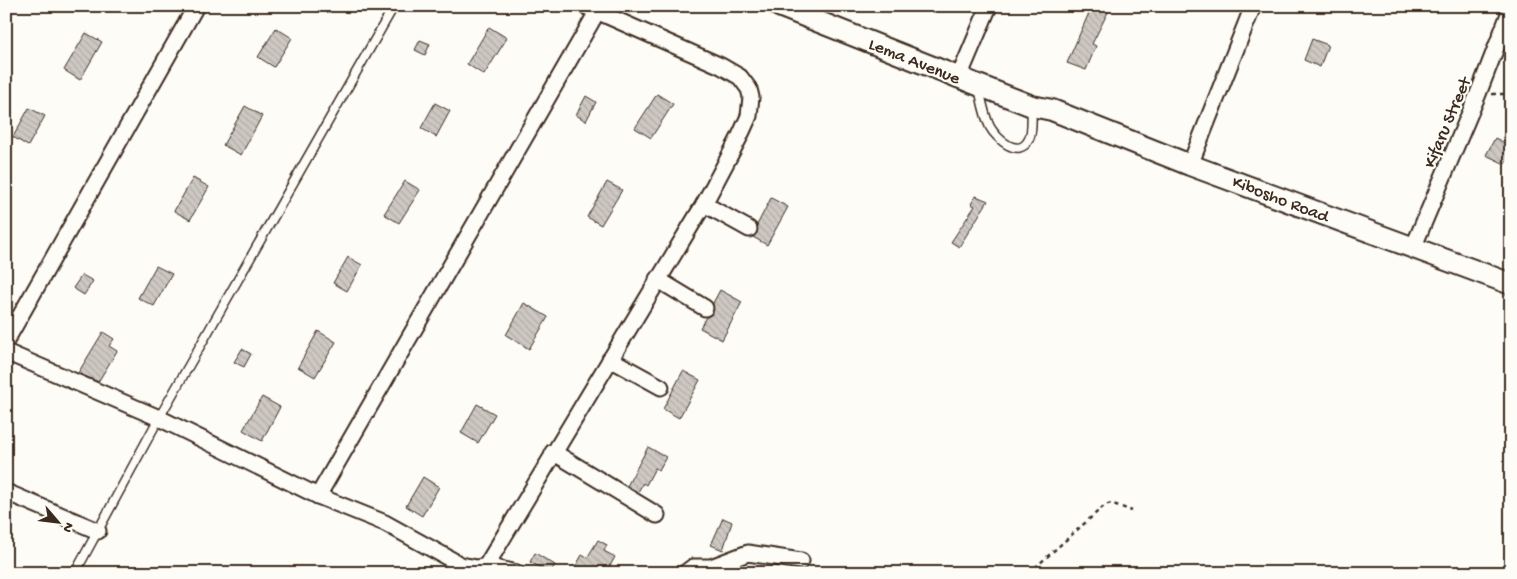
<svg xmlns="http://www.w3.org/2000/svg" width="1517" height="579" viewBox="0 0 1517 579" font-family="'Gochi Hand',sans-serif">
<style>
.building{fill:url(#building-back-hatch);stroke:#3b2a1e}
.lines{fill:none;stroke-linecap:round;stroke-linejoin:round}
.lane-casing{stroke:#3b2a1e;stroke-width:11}
.street-casing{stroke:#3b2a1e;stroke-width:19}
.secondary-casing{stroke:#3b2a1e;stroke-width:24}
.path{stroke:#3b2a1e;stroke-width:2.5;stroke-dasharray:4 4;stroke-linecap:butt}
.lane{stroke:#fdfcf7;stroke-width:8}
.street{stroke:#fdfcf7;stroke-width:15}
.secondary{stroke:#fdfcf7;stroke-width:20}
.labels{text-anchor:middle;stroke-width:4.5;stroke-linejoin:round;paint-order:stroke}
.street-label{font-size:18px;fill:#3b2a1e;stroke:#fdfcf7}
</style>
<defs>
<pattern id="building-back-hatch" width="6" height="6" patternUnits="userSpaceOnUse" patternTransform="scale(1.25)"><rect width="6" height="6" fill="#cdc8c2"/><path d="M-1 5l2 2M0 0l6 6M5-1l2 2" fill="none" stroke="#b1aca6"/></pattern>
</defs>
<rect width="100%" height="100%" fill="#fdfcf7"/>
<filter id="ink" filterUnits="userSpaceOnUse"><feTurbulence type="fractalNoise" baseFrequency=".02" numOctaves="2"/><feDisplacementMap in="SourceGraphic" scale="10" xChannelSelector="R" yChannelSelector="G"/><feConvolveMatrix kernelMatrix="1 2 1 2 8 2 1 2 1" color-interpolation-filters="sRGB"/></filter>
<g filter="url(#ink)">
<g class="building">
<path d="M1092 6H1111L1092 44 1096 46 1086 70 1067 63Z"/>
<path d="M489 27 507 38 484 75 467 64Z"/>
<path d="M276 28 292 38 274 67 258 57Z"/>
<path d="M86 33 102 42 80 80 64 70Z"/>
<path d="M1312 39 1328 45 1320 67 1304 60Z"/>
<path d="M420 40 430 44 425 55 415 50Z"/>
<path d="M657 94 673 104 651 138 635 128Z"/>
<path d="M586 96 596 102 586 121 576 115Z"/>
<path d="M435 103 450 111 436 137 421 128Z"/>
<path d="M245 106 262 116 241 155 223 145Z"/>
<path d="M29 108 45 116 28 146 13 137Z"/>
<path d="M1495 138 1511 146V153L1505 164 1486 155Z"/>
<path d="M193 178 209 187 190 220 174 211Z"/>
<path d="M405 181 420 190 399 223 384 214Z"/>
<path d="M607 182 622 190 601 225 587 217Z"/>
<path d="M976 196 988 201 959 247 951 242 975 206 971 204Z"/>
<path d="M771 198 788 207 767 245 753 237 757 233V225Z"/>
<path d="M348 257 362 265 347 291 333 283Z"/>
<path d="M156 266 172 274 154 306 138 298Z"/>
<path d="M82 275 93 281 84 295 73 288Z"/>
<path d="M720 290 742 302 722 340 700 328 706 317 713 312V303Z"/>
<path d="M524 303 548 317 529 349 506 335Z"/>
<path d="M318 331 336 342 315 377 298 367Z"/>
<path d="M103 332 114 339 109 346 117 351 98 382 78 373Z"/>
<path d="M242 349 251 354 244 367 234 362Z"/>
<path d="M683 371 700 380 679 418 663 409Z"/>
<path d="M262 397 280 407 262 441 243 430Z"/>
<path d="M477 404 495 414 478 443 461 433Z"/>
<path d="M648 447 666 457 659 470 655 468 646 485 643 483 638 492 627 486Z"/>
<path d="M423 477 439 487 422 516 406 506Z"/>
<path d="M723 518 732 522 723 550 711 545Z"/>
<path d="M598 540 607 545 604 551 615 557 606 573H572L582 555 587 558Z"/>
<path d="M535 553 555 565 550 573 530 562Z"/>
</g>
<g class="lines">
<defs>
<g id="lane">
<path d="M979 88C982 101 984 115 990 127 996 138 1019 160 1029 139 1033 131 1031 117 1032 108"/>
<path d="M75 573 159 418 394 6"/>
</g>
<g id="street">
<path d="M959 77 989 6"/>
<path d="M1190 165 1253 6"/>
<path d="M704 204 749 229"/>
<path d="M1413 248 1478 94 1511 9"/>
<path d="M657 279 705 308"/>
<path d="M6 341 196 6"/>
<path d="M6 352 159 418 318 496 385 523 461 565 477 568 486 566 704 204 739 138 749 116 751 97 749 89 740 77 721 66 585 6"/>
<path d="M610 359 661 387"/>
<path d="M553 452 657 515"/>
<path d="M6 492 98 531"/>
<path d="M318 496 597 12"/>
<path d="M486 566 517 573"/>
<path d="M685 573 693 567H711L748 553 801 561"/>
</g>
<path id="secondary" d="M779 6 978 85 1032 106 1052 110 1190 165 1511 284"/>
</defs>
<use href="#lane" class="lane-casing"/>
<use href="#street" class="street-casing"/>
<use href="#secondary" class="secondary-casing"/>
<g class="path">
<path d="M1492 94H1511"/>
<path d="M1029 573 1105 505 1111 503 1132 511"/>
</g>
<use href="#lane" class="lane"/>
<use href="#street" class="street"/>
<use href="#secondary" class="secondary"/>
</g>
</g>
<g class="labels">
<g class="street-label">
<text transform="translate(915 60) rotate(22)" y="6">Lema Avenue</text>
<text transform="translate(1446 122) rotate(-67)" y="6">Kifaru Street</text>
<text transform="translate(1281 198) rotate(21)" y="6">Kibosho Road</text>
</g>
</g>
<rect width="1517" height="579" fill="none" stroke="#fdfcf7" stroke-width="25"/>
<rect x="12" y="12" width="1492" height="554" fill="none" stroke="#3b2a1e" stroke-width="2" filter="url(#ink)"/>
<g transform="translate(58 522) rotate(118)" stroke="#fdfcf7" stroke-width="4" paint-order="stroke">
<path d="M0-4L9 19L0 12L-9 19Z" fill="#3b2a1e"/>
<text y="-8" font-size="14" font-weight="bold" text-anchor="middle" fill="#3b2a1e">N</text>
</g>
</svg>
